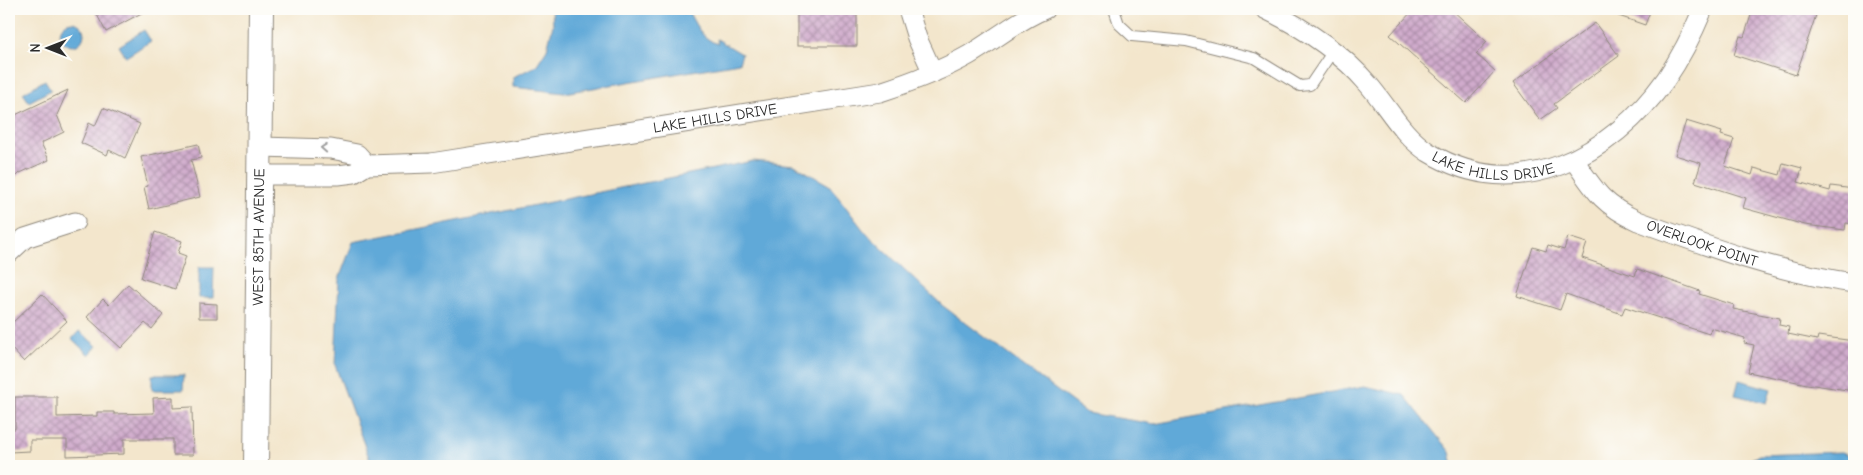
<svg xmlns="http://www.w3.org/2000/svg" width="1863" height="475" viewBox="0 0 1863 475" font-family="'Comic Neue',sans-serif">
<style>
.water{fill:#61a9d8;stroke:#466a82}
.building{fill:url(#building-cross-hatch)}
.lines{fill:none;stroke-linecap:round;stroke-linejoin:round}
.service-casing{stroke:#8f887c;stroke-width:12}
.minor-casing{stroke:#8f887c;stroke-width:21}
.tertiary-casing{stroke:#8f887c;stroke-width:26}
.service{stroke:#fff;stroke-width:10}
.minor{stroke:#fff;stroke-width:19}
.tertiary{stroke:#fff;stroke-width:24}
.oneway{stroke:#a0a0a0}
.labels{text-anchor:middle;stroke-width:5;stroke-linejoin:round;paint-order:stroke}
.street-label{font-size:15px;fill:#2b2b2b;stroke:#fdfcf7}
</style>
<defs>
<pattern id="building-cross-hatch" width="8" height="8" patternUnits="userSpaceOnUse" patternTransform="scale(1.25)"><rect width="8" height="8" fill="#d0abcc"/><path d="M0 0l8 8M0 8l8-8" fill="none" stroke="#a98ba6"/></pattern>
</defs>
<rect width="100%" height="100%" fill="#fdfcf7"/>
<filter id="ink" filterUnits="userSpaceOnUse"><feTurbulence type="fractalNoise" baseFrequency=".02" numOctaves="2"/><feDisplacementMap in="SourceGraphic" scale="10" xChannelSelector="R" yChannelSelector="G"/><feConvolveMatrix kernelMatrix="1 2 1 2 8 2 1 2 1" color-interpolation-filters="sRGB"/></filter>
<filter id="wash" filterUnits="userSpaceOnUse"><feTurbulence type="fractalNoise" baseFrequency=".0096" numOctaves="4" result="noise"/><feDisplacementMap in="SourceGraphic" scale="20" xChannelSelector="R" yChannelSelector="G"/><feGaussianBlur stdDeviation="1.12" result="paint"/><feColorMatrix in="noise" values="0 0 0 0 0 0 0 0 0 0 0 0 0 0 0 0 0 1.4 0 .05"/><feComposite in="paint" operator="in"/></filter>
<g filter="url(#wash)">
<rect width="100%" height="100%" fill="#f3e6cc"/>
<g class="water">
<path d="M552 9H687C695 23 701 39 718 44L717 39 742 54 739 63 564 93 513 87V77L536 66 547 49 553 25Z"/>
<circle cx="72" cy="34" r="12"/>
<path d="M144 30 151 41 126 57 119 46Z"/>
<path d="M45 80 51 90 29 102 23 93Z"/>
<path d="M753 161 794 165 829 185 865 232 943 306 1087 413 1154 424 1365 386 1404 395 1450 452 1453 466H372L335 365 339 279 353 242Z"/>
<path d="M199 267H214L213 298H199Z"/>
<path d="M79 331 97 346 89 355 72 339Z"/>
<path d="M152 375H184L183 390H152Z"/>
<path d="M1739 380 1771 389 1767 403 1735 395Z"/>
<path d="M1842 452 1854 457V466H1739L1759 455Z"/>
</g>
<g id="blocks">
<g class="building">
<path d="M94 9H149L106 32Z"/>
<rect x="797" y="9" width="60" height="37"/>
<path d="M1414 9H1451L1487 42 1476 54 1495 71 1466 103 1390 35Z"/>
<path d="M1604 9H1651L1645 25 1604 11Z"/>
<path d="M1753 9H1818L1796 75 1734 55 1740 36 1744 37Z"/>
<path d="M1595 23 1619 56 1554 104 1557 108 1540 120 1513 83Z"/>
<path d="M68 90 57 115 64 132 41 143 49 160 20 173 9 184V152L15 149 9 136V118Z"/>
<path d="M103 108 140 124 125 158 109 150 107 155 81 143 89 123 95 126Z"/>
<path d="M1686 121 1722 132 1721 135 1734 139 1725 166 1752 175 1754 168 1780 175 1783 163 1802 168 1798 182 1830 191 1831 186 1854 189V224L1846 223 1845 230 1805 225 1743 208 1746 198 1695 182 1701 163 1675 155Z"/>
<path d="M198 144 201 158 191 160 200 197 149 209 144 187 148 186 141 157Z"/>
<path d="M155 232 182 241 178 253 186 256 175 289 141 278Z"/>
<path d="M1568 237 1587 243 1582 258 1635 276 1637 269 1700 291 1699 294 1734 305 1733 309 1780 318 1779 325 1789 327 1788 334 1817 340 1818 336 1854 341V391L1807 384 1748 372 1754 345 1744 343 1745 338 1711 328 1709 334 1625 307 1622 314 1566 294 1560 310 1517 296 1533 247 1546 251 1548 245 1564 250Z"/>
<path d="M128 284 163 315 152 329 145 323 121 348 87 317 103 299 109 305Z"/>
<path d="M42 294 67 321 24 362 9 346V326Z"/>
<path d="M199 303 217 304V318H199Z"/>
<path d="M15 397H57V417L97 416V412H114V414L154 413 153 398 173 397V408L192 407 193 455H173V439H124V454L67 456V440H30V451L9 452V429H15Z"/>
</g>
</g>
</g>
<g filter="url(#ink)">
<use href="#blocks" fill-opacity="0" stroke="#8f887c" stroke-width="1"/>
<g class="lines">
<defs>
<path id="service" d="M1114 9 1119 24 1132 36 1186 41 1254 58 1300 86 1310 85 1333 51"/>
<g id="minor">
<path d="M908 9 917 38 933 73"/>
<path id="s1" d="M1265 9C1304 28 1340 51 1368 84 1388 107 1402 135 1428 152 1518 207 1611 156 1666 79 1681 57 1693 33 1703 9"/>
<path d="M261 147 331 149 357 154 367 165"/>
<path id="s2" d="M1574 160C1595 191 1603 205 1638 221 1709 247 1780 273 1854 283"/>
<path id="s3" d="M260 175H338L354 173 367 165 431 163 880 92C911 82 941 71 969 55 995 40 1017 20 1045 9"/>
<path d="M9 253 25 238 75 222"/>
</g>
<g id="tertiary">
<path id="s4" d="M256 466 261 9"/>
</g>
</defs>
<use href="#service" class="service-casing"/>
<use href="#minor" class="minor-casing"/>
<use href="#tertiary" class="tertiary-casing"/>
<use href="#service" class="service"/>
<use href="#minor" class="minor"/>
<use href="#tertiary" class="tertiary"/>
</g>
<defs><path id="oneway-chevron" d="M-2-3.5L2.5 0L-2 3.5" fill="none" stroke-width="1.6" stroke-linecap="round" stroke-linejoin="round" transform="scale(1.25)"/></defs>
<use class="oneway" href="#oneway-chevron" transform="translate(324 148) rotate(-176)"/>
</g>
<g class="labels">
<g class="street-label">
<text dy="5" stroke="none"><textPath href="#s3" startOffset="461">LAKE HILLS DRIVE</textPath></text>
<text dy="5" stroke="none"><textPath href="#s1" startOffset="288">LAKE HILLS DRIVE</textPath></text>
<text dy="5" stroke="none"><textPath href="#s4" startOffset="229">WEST 85TH AVENUE</textPath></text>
<text dy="5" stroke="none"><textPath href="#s2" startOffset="158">OVERLOOK POINT</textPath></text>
</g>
</g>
<rect width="1863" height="475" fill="none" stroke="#fdfcf7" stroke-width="30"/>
<g transform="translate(48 48) rotate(270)" stroke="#fdfcf7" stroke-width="4" paint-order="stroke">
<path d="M0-4L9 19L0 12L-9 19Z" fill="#2b2b2b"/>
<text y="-8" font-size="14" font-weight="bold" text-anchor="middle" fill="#2b2b2b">N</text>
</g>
</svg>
